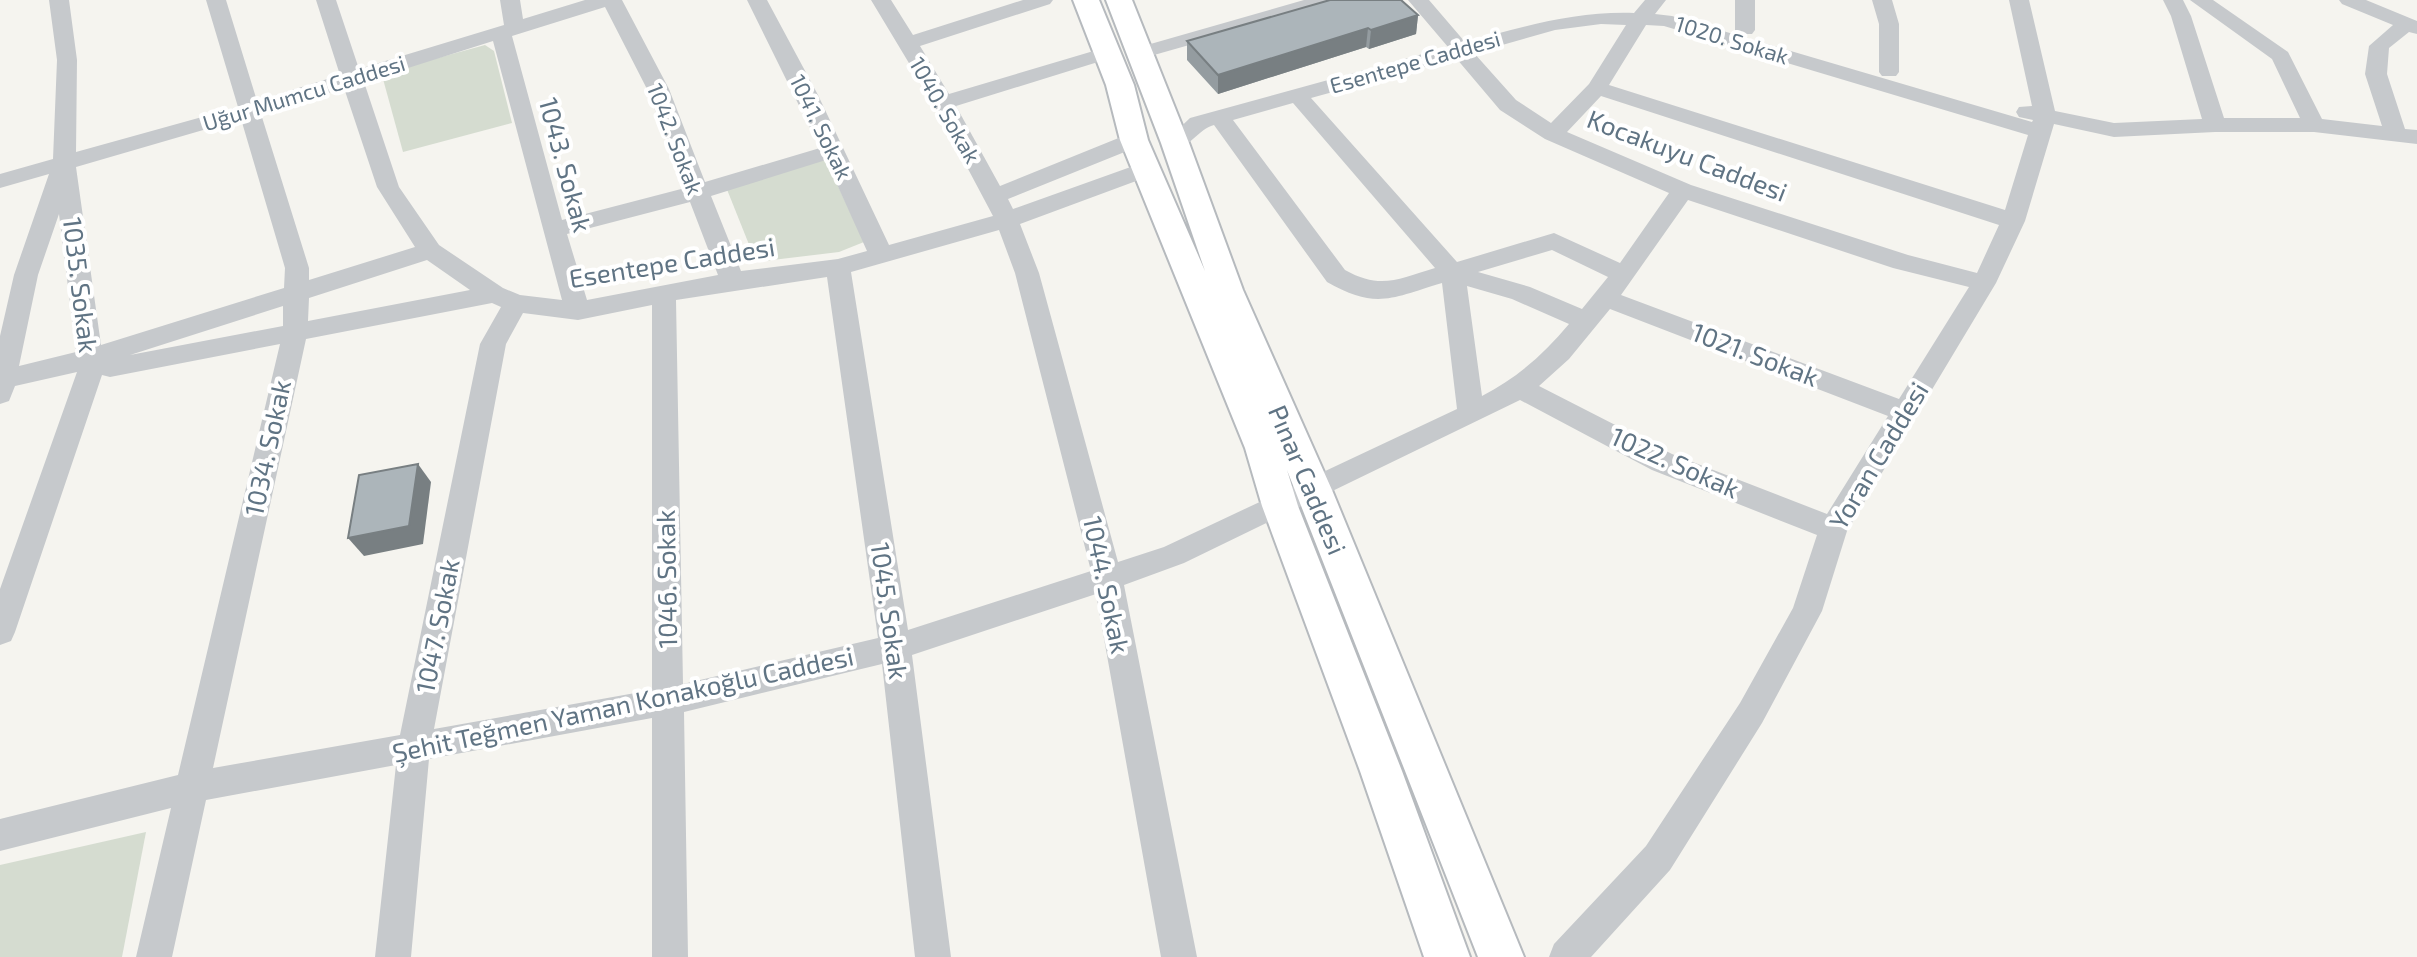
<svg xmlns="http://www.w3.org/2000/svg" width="2417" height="957" viewBox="0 0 2417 957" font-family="'Exo 2',sans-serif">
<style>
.green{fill:#d5dcd0}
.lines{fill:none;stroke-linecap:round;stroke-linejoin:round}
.major-casing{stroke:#b6babe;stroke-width:4}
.minor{fill:#c6c9cc;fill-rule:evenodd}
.major{fill:#fff;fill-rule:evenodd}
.wall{fill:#949ca0}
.shaded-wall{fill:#787f82}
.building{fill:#acb5ba;stroke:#787f82;stroke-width:2}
.labels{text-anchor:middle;stroke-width:8;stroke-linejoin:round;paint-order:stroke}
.far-street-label{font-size:22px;fill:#607484;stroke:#fff}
.street-label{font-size:26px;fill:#607484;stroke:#fff}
</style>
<rect width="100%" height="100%" fill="#f5f4ef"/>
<g class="green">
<path d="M485 45 494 51 512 123 403 152 383 79 394 70Z"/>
<path d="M825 158 864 242 839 252 756 262 726 187Z"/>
<path d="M146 832 122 957H0V865Z"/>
</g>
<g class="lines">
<defs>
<path id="major" d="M1073 0H1099L1134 85 1148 140 1205 271 1161 143 1106 0H1132L1189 143 1243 290 1332 490 1524 957H1478L1287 470 1298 506 1402 771 1470 957H1424L1360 771 1262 506 1245 448 1120 140 1106 85Z"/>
</defs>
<use href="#major" class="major-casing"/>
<g class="minor">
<path d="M49 0H69L77 60 76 152 238 107 206 0H226L257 101 340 75 316 0H336L359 69 504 25 500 0H520L523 19 585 0H622L669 89 705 182 820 148 747 0H767L818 95 889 245 993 216 933 103 871 0H891L913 35 1023 0H1053L1050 4 920 46 949 94 1107 47 1117 53 1114 57 956 106 1000 186 1126 135H1142L1145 140 1142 145 1008 199 1013 209 1139 164H1155L1158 169 1155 174 1020 224 1039 273 1118 562 1164 547 1457 409 1442 283C1392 298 1376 310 1327 282L1214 125C1196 130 1188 153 1167 148L1164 143 1190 118 1448 47 1408 0H1429L1465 42C1522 27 1575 11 1634 13L1645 0H1666L1655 14 1672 16 2032 122 2033 120 2019 117 2016 112 2019 107 2032 106 2009 0H2029L2055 111 2114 123 2202 119 2171 16 2163 0H2183L2191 16 2224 118H2300L2272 59 2190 0H2213L2288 52 2322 119 2382 126 2365 74 2369 46 2393 25 2342 4 2339 0H2366L2417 21V34L2409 32 2389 48 2387 74 2405 129 2417 130V144L2314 132H2215L2114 137 2054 124 2025 221 1996 283 1847 531 1822 611 1762 723 1670 870 1591 957H1549L1554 944 1646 846 1740 703 1793 608 1817 535 1652 470 1520 400 1184 563 1124 585 1197 957H1161L1096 594 912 655 951 957H915L882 664 684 712 688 957H652V718L429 759 411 957H375L396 765 206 800 172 957H136L171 808 0 851V819L178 775 280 344 110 377 102 375 15 632 11 641 0 645V589L77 372 15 386 9 401 0 404V336L14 275 49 174 0 188V174L53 159 57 60ZM605 7 647 89 685 188 562 220 512 36ZM1601 24 1626 25 1589 84 1551 123 1516 100 1474 53 1555 30ZM1646 25 1664 26 2028 135 2005 210 1609 85ZM493 41 562 300 520 295 503 288 439 245 399 187 364 82ZM1456 58 1500 110 1545 139 1669 193 1620 263 1554 233 1457 262 1311 98ZM344 88 377 187 415 247 309 280V268L261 114ZM1601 96 1999 225 1977 273 1908 255 1691 185 1567 132ZM1293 103 1435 268C1398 279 1381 290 1345 270L1233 120ZM241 119 285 268 284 288 101 345 76 167ZM826 160 867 251 838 259 741 271 711 196ZM1688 200 1893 268 1969 287 1899 399 1621 295ZM690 202 718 275 587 300 567 234ZM59 214 76 352 19 366 38 275ZM999 230 1015 273 1091 571 908 630 851 272ZM1552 250 1608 277 1582 309 1530 287 1478 272ZM427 260 470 290 308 321 309 298ZM827 277 878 638 683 684 676 300ZM1467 286 1512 299 1569 324C1544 354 1517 378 1482 396ZM492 303 501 307 480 344 400 735 213 768 306 339ZM652 305V690L434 729 506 344 523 313 578 320ZM283 306V326L130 355ZM1610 309 1888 416 1827 514 1672 454 1539 386 1569 359Z"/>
<path d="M1304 0H1336L1333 4 1147 57H1133L1130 53 1133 49Z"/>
<path d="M1735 0H1755V30L1752 34H1738L1735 30Z"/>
<path d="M1872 0H1892L1899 24V72L1896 76H1882L1879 72V24Z"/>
</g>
<use href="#major" class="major"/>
</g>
<path class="wall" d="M1418 15 1416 34 1369 49 1366 47 1218 94 1187 60V41Z"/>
<g class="shaded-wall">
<path d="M1418 15 1416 34 1369 49 1371 30Z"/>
<path d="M1368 28 1366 47 1218 94V75Z"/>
<path d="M418 464 431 482 423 544 364 556 348 538Z"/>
</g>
<g class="building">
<path d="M1330 0H1401L1418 15 1371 30 1368 28 1218 75 1187 41Z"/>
<path d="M418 464 409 526 348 538 359 475Z"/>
</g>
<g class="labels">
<g class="far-street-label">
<text transform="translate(1732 40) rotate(17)" y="8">1020. Sokak</text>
<text transform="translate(1415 62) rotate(-16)" y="8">Esentepe Caddesi</text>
<text transform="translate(304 93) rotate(-17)" y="8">Uğur Mumcu Caddesi</text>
<text transform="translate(945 110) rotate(60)" y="8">1040. Sokak</text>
<text transform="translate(821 127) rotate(64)" y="8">1041. Sokak</text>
<text transform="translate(675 139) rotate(69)" y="8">1042. Sokak</text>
</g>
<g class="street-label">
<text transform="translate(1687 156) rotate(21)" y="9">Kocakuyu Caddesi</text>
<text transform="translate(565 165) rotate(75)" y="9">1043. Sokak</text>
<text transform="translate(672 263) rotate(-9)" y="9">Esentepe Caddesi</text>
<text transform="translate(80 285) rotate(83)" y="9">1035. Sokak</text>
<text transform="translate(1755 355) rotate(21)" y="9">1021. Sokak</text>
<text transform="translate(268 448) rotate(-78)" y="9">1034. Sokak</text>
<text transform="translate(1879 456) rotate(-59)" y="9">Yoran Caddesi</text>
<text transform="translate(1675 463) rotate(24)" y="9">1022. Sokak</text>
<text transform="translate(1307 480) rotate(67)" y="9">Pınar Caddesi</text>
<text transform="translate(667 579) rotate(-91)" y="9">1046. Sokak</text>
<text transform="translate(1106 585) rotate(78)" y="9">1044. Sokak</text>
<text transform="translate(889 611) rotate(82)" y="9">1045. Sokak</text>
<text transform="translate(438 626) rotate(-79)" y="9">1047. Sokak</text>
<text transform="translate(623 705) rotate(-12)" y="9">Şehit Teğmen Yaman Konakoğlu Caddesi</text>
</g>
</g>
</svg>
